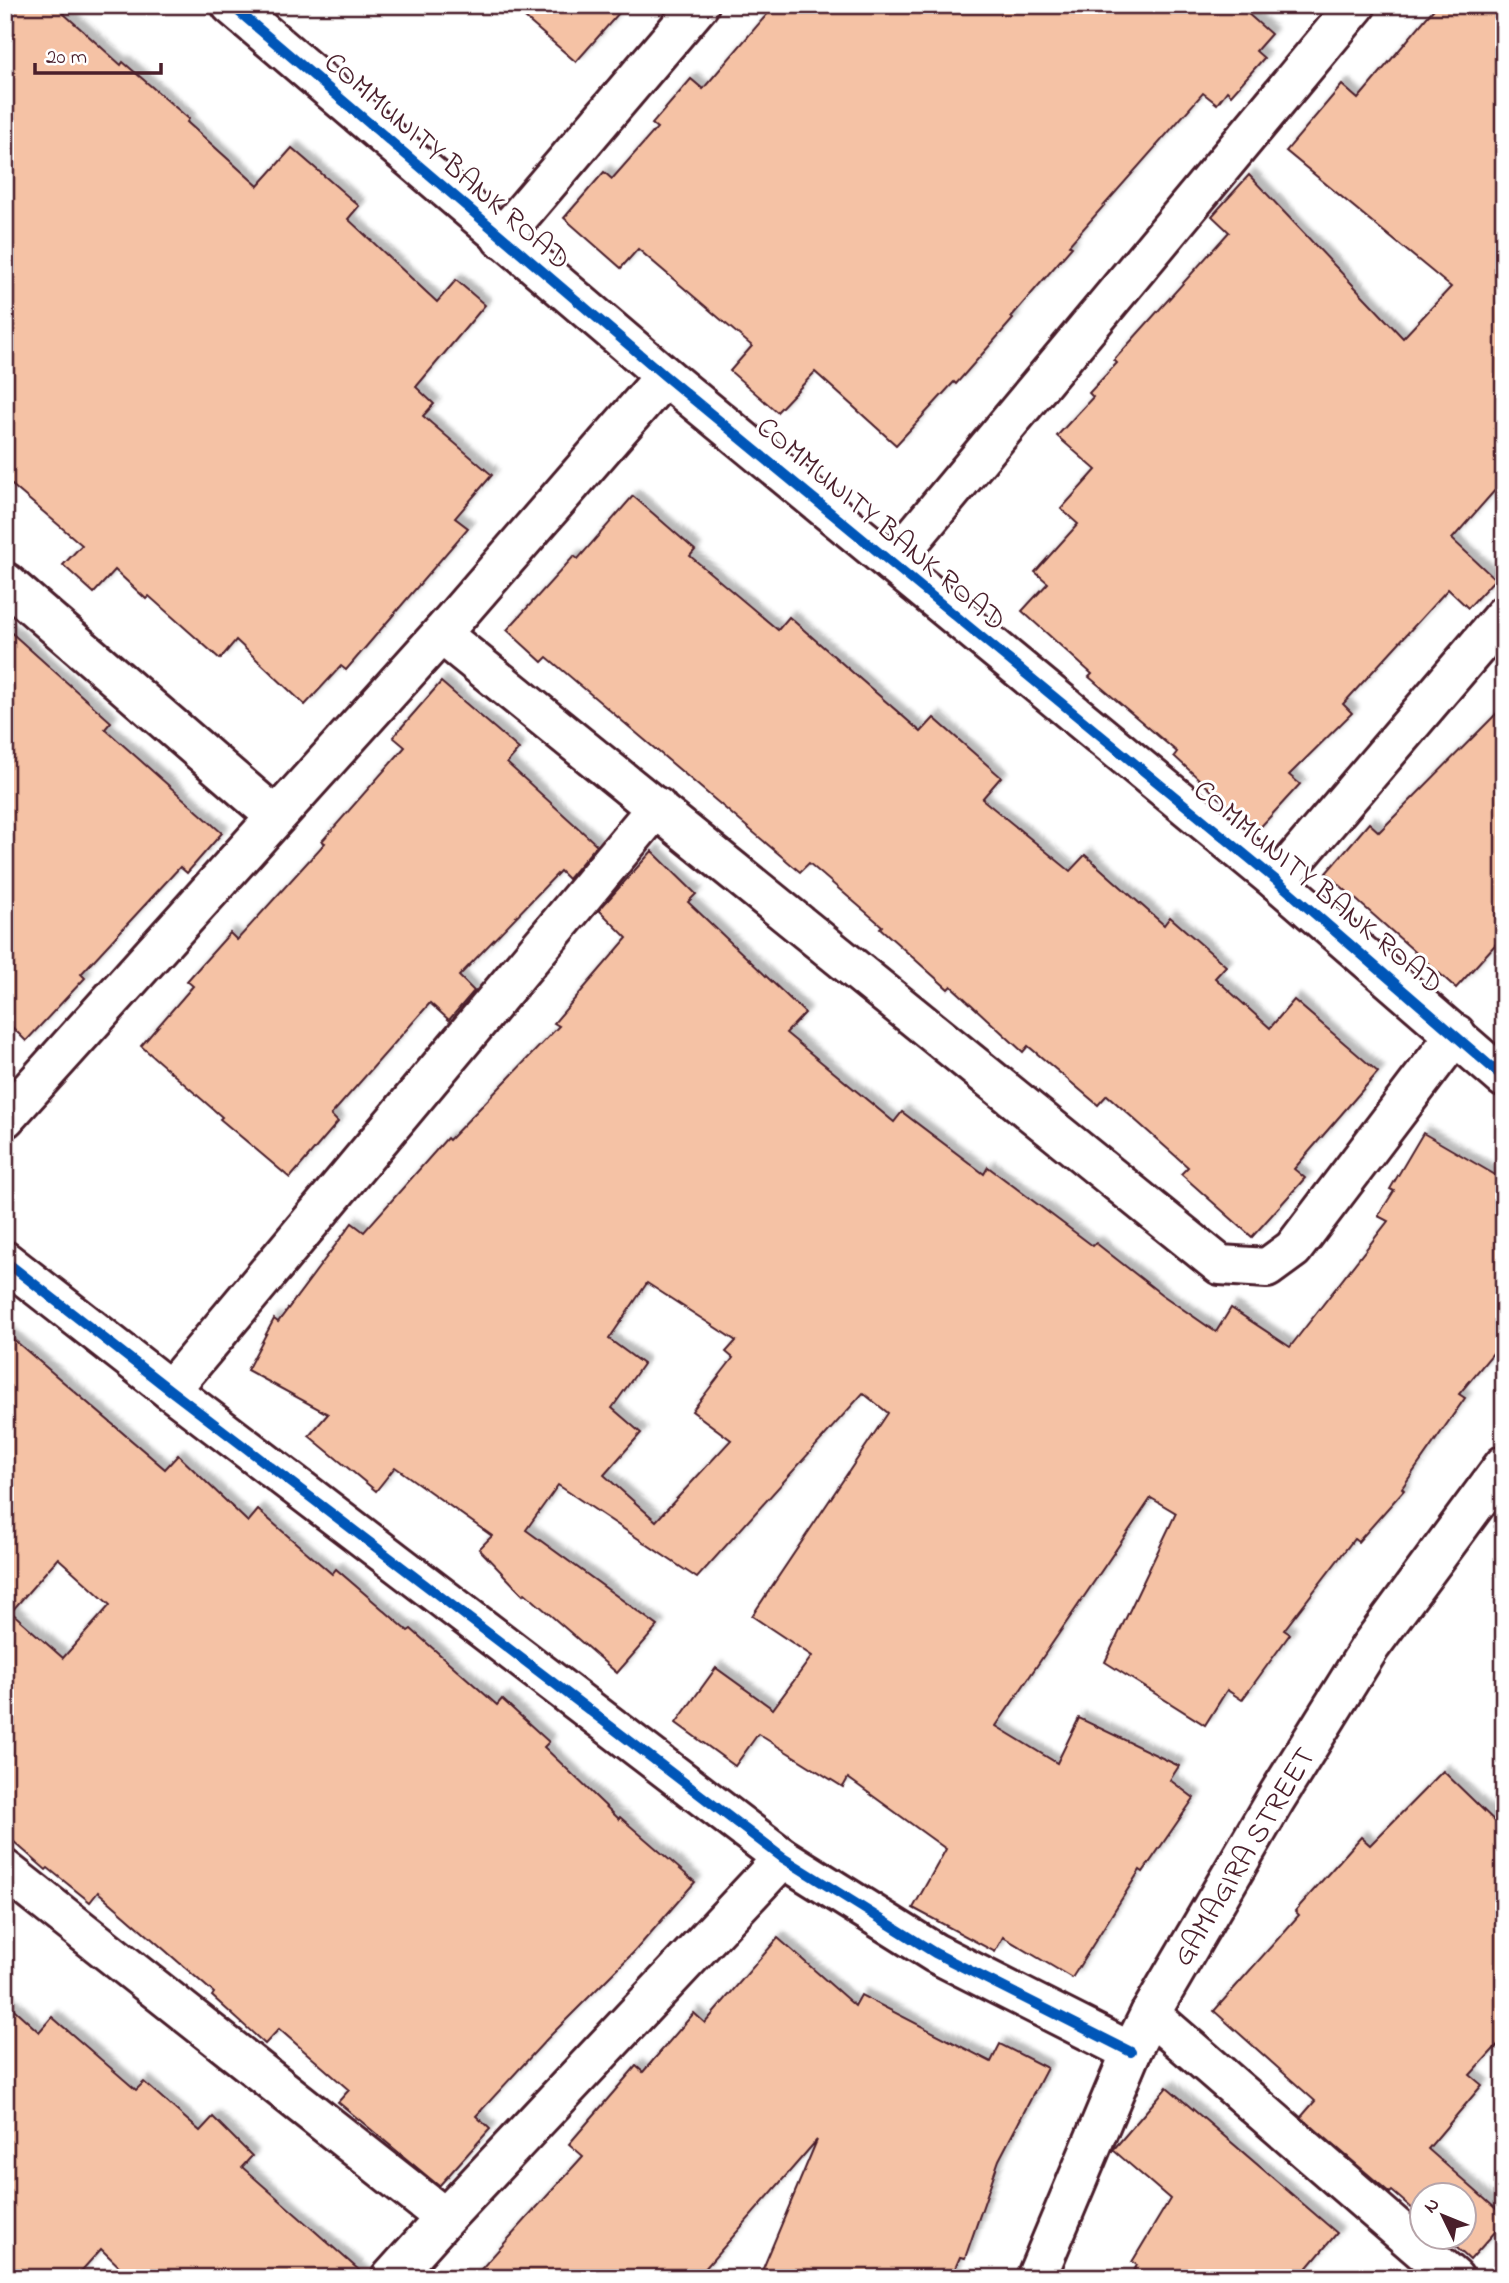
<svg xmlns="http://www.w3.org/2000/svg" width="1509" height="2283" viewBox="0 0 1509 2283" font-family="'Indie Flower',sans-serif">
<style>
.building{fill:#f5c2a5;stroke:#4a1f2b;stroke-width:2;fill-rule:evenodd;filter:url(#shadow)}
.lines{fill:none;stroke-linecap:round;stroke-linejoin:round}
.minor-casing{stroke:#4a1f2b;stroke-width:44}
.minor{stroke:#fff;stroke-width:38}
.cycleway-casing{stroke:#fff;stroke-width:15}
.cycleway{stroke:#0057b8;stroke-width:10}
.labels{text-anchor:middle;stroke-width:6;stroke-linejoin:round;paint-order:stroke}
.street-label{font-size:30px;fill:#4a1f2b;stroke:#fff}
</style>
<defs>
<filter id="shadow"><feDropShadow dx="6" dy="-6" stdDeviation="2" flood-color="#0004"/></filter>
</defs>
<rect width="100%" height="100%" fill="#fff"/>
<filter id="ink" filterUnits="userSpaceOnUse"><feTurbulence type="fractalNoise" baseFrequency=".0143" numOctaves="2"/><feDisplacementMap in="SourceGraphic" scale="14" xChannelSelector="R" yChannelSelector="G"/><feConvolveMatrix kernelMatrix="1 2 1 2 8 2 1 2 1" color-interpolation-filters="sRGB"/></filter>
<g filter="url(#ink)">
<g class="building">
<path d="M5 5H54L121 65 123 62 189 119 187 122 258 186 292 148 359 206 348 219 437 302 456 280 485 305 416 387 434 404 423 416 492 475 455 518 468 528 346 670 341 666 305 705 236 640 220 659 149 596 146 599 115 570 94 593 63 565 82 545 5 479Z"/>
<path d="M510 5H626L576 62Z"/>
<path d="M775 5H1238L1271 34 1256 51 1264 58 1231 95 1227 91 1217 104 1203 93 1069 245 1072 247 1011 317 1013 319 956 384 954 382 896 445 815 372 777 412 730 371 752 346 638 249 621 268 564 218 604 172 612 179 657 128 652 124 691 79 703 89Z"/>
<path d="M1437 5H1504V480L1452 539 1495 579 1468 608 1448 589 1343 704 1352 713 1289 775 1300 784 1256 832 1174 756 1177 752 1089 677 1092 674 1022 611 1048 583 1035 572 1078 524 1061 509 1096 470 1057 436 1093 397 1089 393 1117 363 1114 360 1229 232 1212 216 1249 175 1403 338 1451 287 1286 151 1342 85 1358 99Z"/>
<path d="M633 496 695 550 690 556 778 630 789 617 921 732 934 718 1001 777 982 799 1070 871 1085 855 1164 925 1170 917 1226 966 1215 978 1270 1028 1294 1000 1378 1072 1294 1169 1305 1178 1252 1237 1181 1174 1188 1167 1107 1095 1098 1105 1028 1046 1023 1052 951 986 948 989 880 928 882 926 809 863 800 872 547 657 542 662 507 630 574 556 578 559Z"/>
<path d="M5 627 111 722 105 729 222 833 187 873 180 867 81 974 85 978 26 1041 5 1020Z"/>
<path d="M441 682 519 749 507 763 597 845 568 879 560 871 459 976 474 991 449 1020 430 1003 331 1115 338 1122 290 1178 220 1119 222 1117 141 1046 193 986 187 981 230 933 237 940 325 843 322 841 405 747 393 737Z"/>
<path d="M1504 706V935L1456 988 1326 873 1369 823 1379 832Z"/>
<path d="M652 851 696 894 688 902 805 1013 786 1033 894 1122 902 1112 984 1174 988 1167 1093 1246 1096 1243 1161 1294 1216 1332 1231 1308 1290 1347 1388 1221 1378 1216 1394 1191 1390 1189 1423 1133 1504 1180V1340L1459 1394 1465 1398 1402 1488 1404 1490 1358 1542 1354 1539 1284 1630 1290 1634 1242 1700 1227 1690 1205 1725 1105 1662 1176 1513 1151 1498 996 1726 1057 1763 1079 1718 1179 1766 1170 1780 1194 1798 1143 1872 1140 1870 1072 1978 1003 1937 995 1952 913 1908 946 1849 848 1778 843 1787 758 1734 735 1766 676 1723 716 1668 773 1709 812 1656 752 1616 888 1413 863 1393 697 1578 558 1485 526 1530 658 1626 617 1673 525 1593 523 1595 479 1549 492 1536 395 1467 376 1491 309 1436 328 1414 247 1370 274 1319 278 1322 352 1223 364 1232 447 1138 449 1140 559 1026 554 1023 627 938 599 910ZM647 1283 736 1341 726 1352 733 1358 692 1411 731 1440 656 1521 604 1475 641 1433 612 1408 643 1364 609 1339Z"/>
<path d="M5 1332 165 1469 178 1455 248 1522 258 1510 332 1574 336 1569 408 1631 411 1629 497 1705 502 1699 549 1742 544 1747 619 1819 620 1817 695 1882 634 1952 547 2039 476 2116 490 2129 439 2186 338 2102 349 2090 279 2029 265 2044 212 1996 214 1993 98 1892 90 1902 48 1868 46 1870 5 1834ZM58 1558 110 1605 63 1658 11 1612Z"/>
<path d="M1443 1771 1504 1830V2038L1470 2075 1482 2085 1428 2149 1504 2216V2222L1470 2260 1445 2237H1464V2195H1422V2217L1392 2191 1390 2193 1301 2117 1315 2101 1214 2011 1299 1915 1295 1911 1361 1837 1370 1845Z"/>
<path d="M778 1938 855 2006 861 1995 991 2062 1000 2044 1047 2068 999 2160 965 2258 960 2257 951 2278H759L817 2140 697 2278H473L583 2156 569 2144 636 2066 643 2072 694 2013 705 2023Z"/>
<path d="M5 2001 39 2032 52 2017 136 2090 144 2082 200 2131 213 2117 252 2156 242 2167 368 2278H131L101 2249 75 2278H5Z"/>
<path d="M1167 2087 1337 2233 1299 2278H1130L1137 2265 1132 2262 1170 2199 1113 2150Z"/>
</g>
<g class="lines">
<defs>
<g id="minor">
<path d="M231 5 665 376 1277 881 1504 1078"/>
<path d="M501 238 699 5"/>
<path d="M892 563 1356 5"/>
<path d="M5 582 275 816"/>
<path d="M441 634 1220 1265 1267 1268 1293 1249 1456 1034"/>
<path d="M1277 881 1504 615"/>
<path d="M5 1118 441 634 665 376"/>
<path d="M5 1261 170 1390 783 1858 935 1953 1131 2052"/>
<path d="M170 1390 657 807"/>
<path d="M5 1870 445 2218"/>
<path d="M1150 2014 1454 2278"/>
<path d="M391 2278 445 2218 783 1858"/>
<path d="M1036 2278 1131 2052 1150 2014 1275 1800 1370 1647 1504 1465"/>
</g>
</defs>
<use href="#minor" class="minor-casing"/>
<use href="#minor" class="minor"/>
<defs>
<g id="cycleway">
<path d="M231 5 665 376 1277 881 1504 1078"/>
<path d="M5 1261 170 1390 783 1858 935 1953 1131 2052"/>
</g>
</defs>
<use href="#cycleway" class="cycleway-casing"/>
<use href="#cycleway" class="cycleway"/>
</g>
</g>
<g class="labels">
<g class="street-label">
<text transform="translate(448 160) rotate(41)" y="10">COMMUNITY BANK ROAD</text>
<text transform="translate(882 523) rotate(40)" y="10">COMMUNITY BANK ROAD</text>
<text transform="translate(1319 886) rotate(40)" y="10">COMMUNITY BANK ROAD</text>
<text transform="translate(1243 1856) rotate(-59)" y="10">GAMAGIRA STREET</text>
</g>
</g>
<rect width="1509" height="2283" fill="none" stroke="#fff" stroke-width="28"/>
<rect x="14" y="14" width="1481" height="2255" fill="none" stroke="#4a1f2b" stroke-width="2.5" filter="url(#ink)"/>
<g transform="translate(1443 2216) rotate(313)"><circle r="33" fill="#ffffff" stroke="#b7a5aa" stroke-width="2"/>
<path d="M0-5L12 26L0 18L-12 26Z" fill="#4a1f2b"/>
<text y="-10" font-size="19" font-weight="bold" text-anchor="middle" fill="#4a1f2b">N</text>
</g>
<path d="M35 63v10h126v-10" fill="none" stroke="#4a1f2b" stroke-width="3.5"/>
<text x="46" y="63" font-size="21" fill="#4a1f2b" stroke="#ffffff" stroke-width="5" paint-order="stroke">20 m</text>
</svg>
